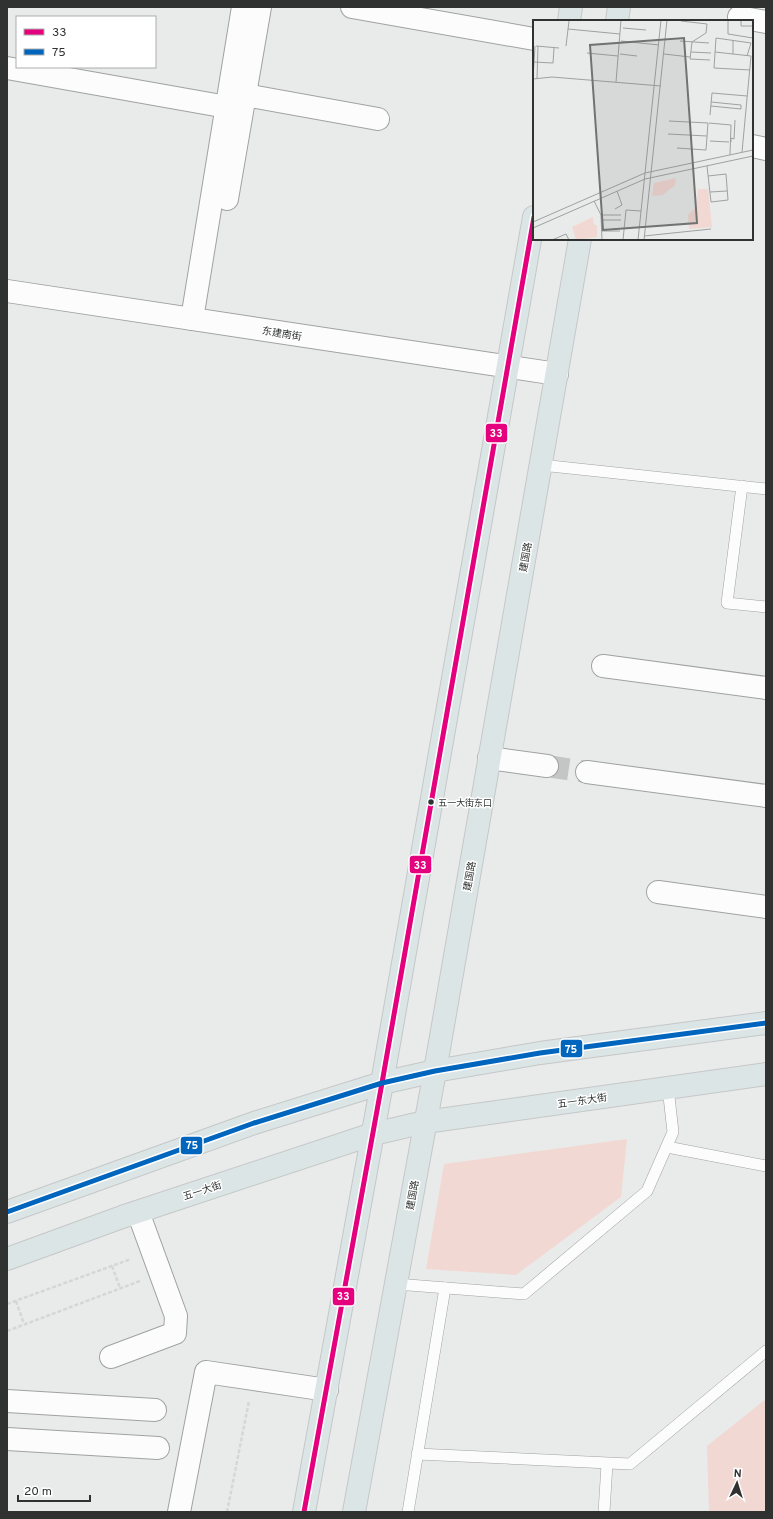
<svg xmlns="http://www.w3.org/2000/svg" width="773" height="1519" viewBox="0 0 773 1519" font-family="Overpass,'Noto Sans SC',sans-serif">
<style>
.green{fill:#f2d8d2}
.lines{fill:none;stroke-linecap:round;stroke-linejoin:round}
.street-tunnel{stroke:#c4c6c6;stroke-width:22;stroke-dasharray:22 11;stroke-linecap:butt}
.lane-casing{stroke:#a0a2a2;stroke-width:12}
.street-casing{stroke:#a0a2a2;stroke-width:24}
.secondary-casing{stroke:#a0a2a2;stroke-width:24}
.primary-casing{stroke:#c6c7c7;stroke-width:24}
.path{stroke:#d5d7d7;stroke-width:2.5;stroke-dasharray:4 2;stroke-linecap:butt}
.lane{stroke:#fcfcfc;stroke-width:11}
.street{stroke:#fcfcfc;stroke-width:22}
.secondary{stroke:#fcfcfc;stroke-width:22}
.primary{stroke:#dbe5e6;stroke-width:22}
.bus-1-casing{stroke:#fff;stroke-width:8}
.bus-2-casing{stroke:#fff;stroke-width:8}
.bus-1{stroke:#e5007d;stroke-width:5}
.bus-2{stroke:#0065bd;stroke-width:5}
.bus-dot{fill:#303232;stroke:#fff;stroke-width:1.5}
.labels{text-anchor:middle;stroke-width:3;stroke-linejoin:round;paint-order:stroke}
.bus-label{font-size:9px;fill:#303232;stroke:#fff;text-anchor:start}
.street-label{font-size:10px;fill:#303232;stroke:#fff}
.inset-road{fill:none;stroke:#9fa1a1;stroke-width:1}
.view{fill:#717373;fill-opacity:0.15;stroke:#717373;stroke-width:2}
.inset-edge{fill:none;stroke:#303232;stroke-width:2}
.line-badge{stroke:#fff;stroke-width:1.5}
.badge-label{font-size:11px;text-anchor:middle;font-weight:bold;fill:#fff}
</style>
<rect width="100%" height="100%" fill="#e9ebeb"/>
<g class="green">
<path d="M627 1139 621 1197 516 1275 426 1269 444 1164Z"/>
<path d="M766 1399V1512H709L707 1446Z"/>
</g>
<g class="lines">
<path class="street-tunnel" d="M547 766 587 772"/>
<defs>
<g id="lane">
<path d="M541 465 766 489"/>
<path d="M742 486 727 603 766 607"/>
<path d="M667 1147 766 1166"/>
<path d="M396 1284 524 1294 647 1191 673 1132 668 1088"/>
<path d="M417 1454 630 1464 766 1351"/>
<path d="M408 1512 445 1288"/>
<path d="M604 1512 607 1464"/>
</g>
<g id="street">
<path d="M352 7 534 39"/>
<path d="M739 17 766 22"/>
<path d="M7 68 227 107"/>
<path d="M245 95 378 119"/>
<path d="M752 146 766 149"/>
<path d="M227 199 260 7"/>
<path d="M192 319 243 7"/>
<path d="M603 666 766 688"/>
<path d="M489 758 547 766"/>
<path d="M587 772 766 796"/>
<path d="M658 892 766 907"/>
<path d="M111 1357 175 1333 176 1316 138 1212"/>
<path d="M7 1401 155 1410"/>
<path d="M7 1439 158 1448"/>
<path d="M179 1512 206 1372 327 1390"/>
</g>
<path id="secondary" d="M7 291 557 374"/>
<g id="primary">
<path d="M569 21 571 7"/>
<path d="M617 21 619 7"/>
<path d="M7 1212 254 1123 382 1083 435 1071 540 1053 766 1023"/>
<path d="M7 1259 122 1217 373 1134 425 1122 766 1074"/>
<path d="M304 1512 382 1083 534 217"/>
<path d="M354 1512 435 1071 580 239"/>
</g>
</defs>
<use href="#lane" class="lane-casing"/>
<use href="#street" class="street-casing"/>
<use href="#secondary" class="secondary-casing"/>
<use href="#primary" class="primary-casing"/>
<g class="path">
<path d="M112 1266 120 1288"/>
<path d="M16 1301 24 1324"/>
<path d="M7 1304 131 1259"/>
<path d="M7 1331 140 1281"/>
<path d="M227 1512 249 1401"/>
</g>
<use href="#lane" class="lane"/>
<use href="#street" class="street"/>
<use href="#secondary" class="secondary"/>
<use href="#primary" class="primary"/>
<defs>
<path id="bus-1" d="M304 1512 382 1083 534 217"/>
<path id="bus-2" d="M7 1212 254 1123 382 1083 435 1071 540 1053 766 1023"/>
</defs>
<use href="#bus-1" class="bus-1-casing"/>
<use href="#bus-2" class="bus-2-casing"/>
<use href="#bus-1" class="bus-1"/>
<use href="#bus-2" class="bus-2"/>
</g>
<circle class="bus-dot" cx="431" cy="802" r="3.5"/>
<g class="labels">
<g class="bus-label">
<text x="438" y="806">五一大街东口</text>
</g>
<g class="street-label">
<text transform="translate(282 333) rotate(9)" y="4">东建南街</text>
<text transform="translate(525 557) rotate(-80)" y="4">建国路</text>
<text transform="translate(469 876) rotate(-80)" y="4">建国路</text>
<text transform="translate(582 1100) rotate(-8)" y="4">五一东大街</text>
<text transform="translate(202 1190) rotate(-18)" y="4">五一大街</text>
<text transform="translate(412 1195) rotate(-80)" y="4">建国路</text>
</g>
</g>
<g transform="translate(533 20)">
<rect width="220" height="220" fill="#e9ebeb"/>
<path d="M143 158 142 165 130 175 119 176 121 163ZM165 169H175L179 207 156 209 155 195 163 187ZM60 197 61 205H64V217L43 220 39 207Z" fill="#f2d8d2"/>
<path class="inset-road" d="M195 0V14L220 18M208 0V6H220M148 1 174 4 173 13 159 22 157 39 177 40M90 8 113 10M35 9 87 14M88 21 126 25M147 21 176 23M3 26 26 28M33 26 36 1M158 32 178 33M182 32 218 36 209 132M54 33 85 36M87 34 104 36M131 34 157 37M200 34V20M214 36 218 23 183 18 181 48 217 50M0 42 20 43 21 28M0 59 19 57 128 66M0 59 2 26M4 59 5 26M83 62 88 0M178 86 208 89V85L178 82M177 95 179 73 214 76M136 101 175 103 173 130 144 128M176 103 198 105 197 135M135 114 174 116M177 121 196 122M198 122V118L201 119 202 100M174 146 178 182 195 180 193 154 175 156M177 172 194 171M61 181 68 195 69 220M82 189 89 185 84 171M68 195H88M68 200H88M0 202 112 153 220 130M0 208 112 159 220 136M68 211H87M111 216 178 209M19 220 33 214 36 220M90 220 93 190 108 191M105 220 128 0M111 220 134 0"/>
<path class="view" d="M151 18 164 203 70 210 57 25Z"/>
<rect width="220" height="220" class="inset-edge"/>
</g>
<g class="line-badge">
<rect x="485" y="423" width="23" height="20" rx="4" fill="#e5007d"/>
<rect x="409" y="855" width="23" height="19" rx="4" fill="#e5007d"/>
<rect x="560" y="1039" width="23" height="19" rx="4" fill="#0065bd"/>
<rect x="180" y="1136" width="23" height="19" rx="4" fill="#0065bd"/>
<rect x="332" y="1287" width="23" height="19" rx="4" fill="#e5007d"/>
</g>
<g class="badge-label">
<text x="496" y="437">33</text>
<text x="420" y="869">33</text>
<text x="571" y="1053">75</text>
<text x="192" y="1149">75</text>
<text x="343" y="1300">33</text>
</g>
<rect width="773" height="1519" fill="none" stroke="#303232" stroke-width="16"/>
<rect x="16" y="16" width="140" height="52" fill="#ffffff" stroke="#acadad"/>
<rect x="24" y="29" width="20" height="6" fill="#e5007d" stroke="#acadad"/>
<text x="52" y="36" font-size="12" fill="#303232">33</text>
<rect x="24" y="49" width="20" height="6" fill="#0065bd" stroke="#acadad"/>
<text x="52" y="56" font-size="12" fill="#303232">75</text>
<g transform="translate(737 1483) rotate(4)" stroke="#ffffff" stroke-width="3" paint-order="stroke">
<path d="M0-3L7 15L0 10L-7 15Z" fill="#303232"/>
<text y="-6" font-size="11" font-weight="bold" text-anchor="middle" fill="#303232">N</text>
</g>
<path d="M18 1495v6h72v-6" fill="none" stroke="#303232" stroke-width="2"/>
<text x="24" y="1495" font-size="12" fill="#303232" stroke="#ffffff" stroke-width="3" paint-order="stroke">20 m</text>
</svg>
